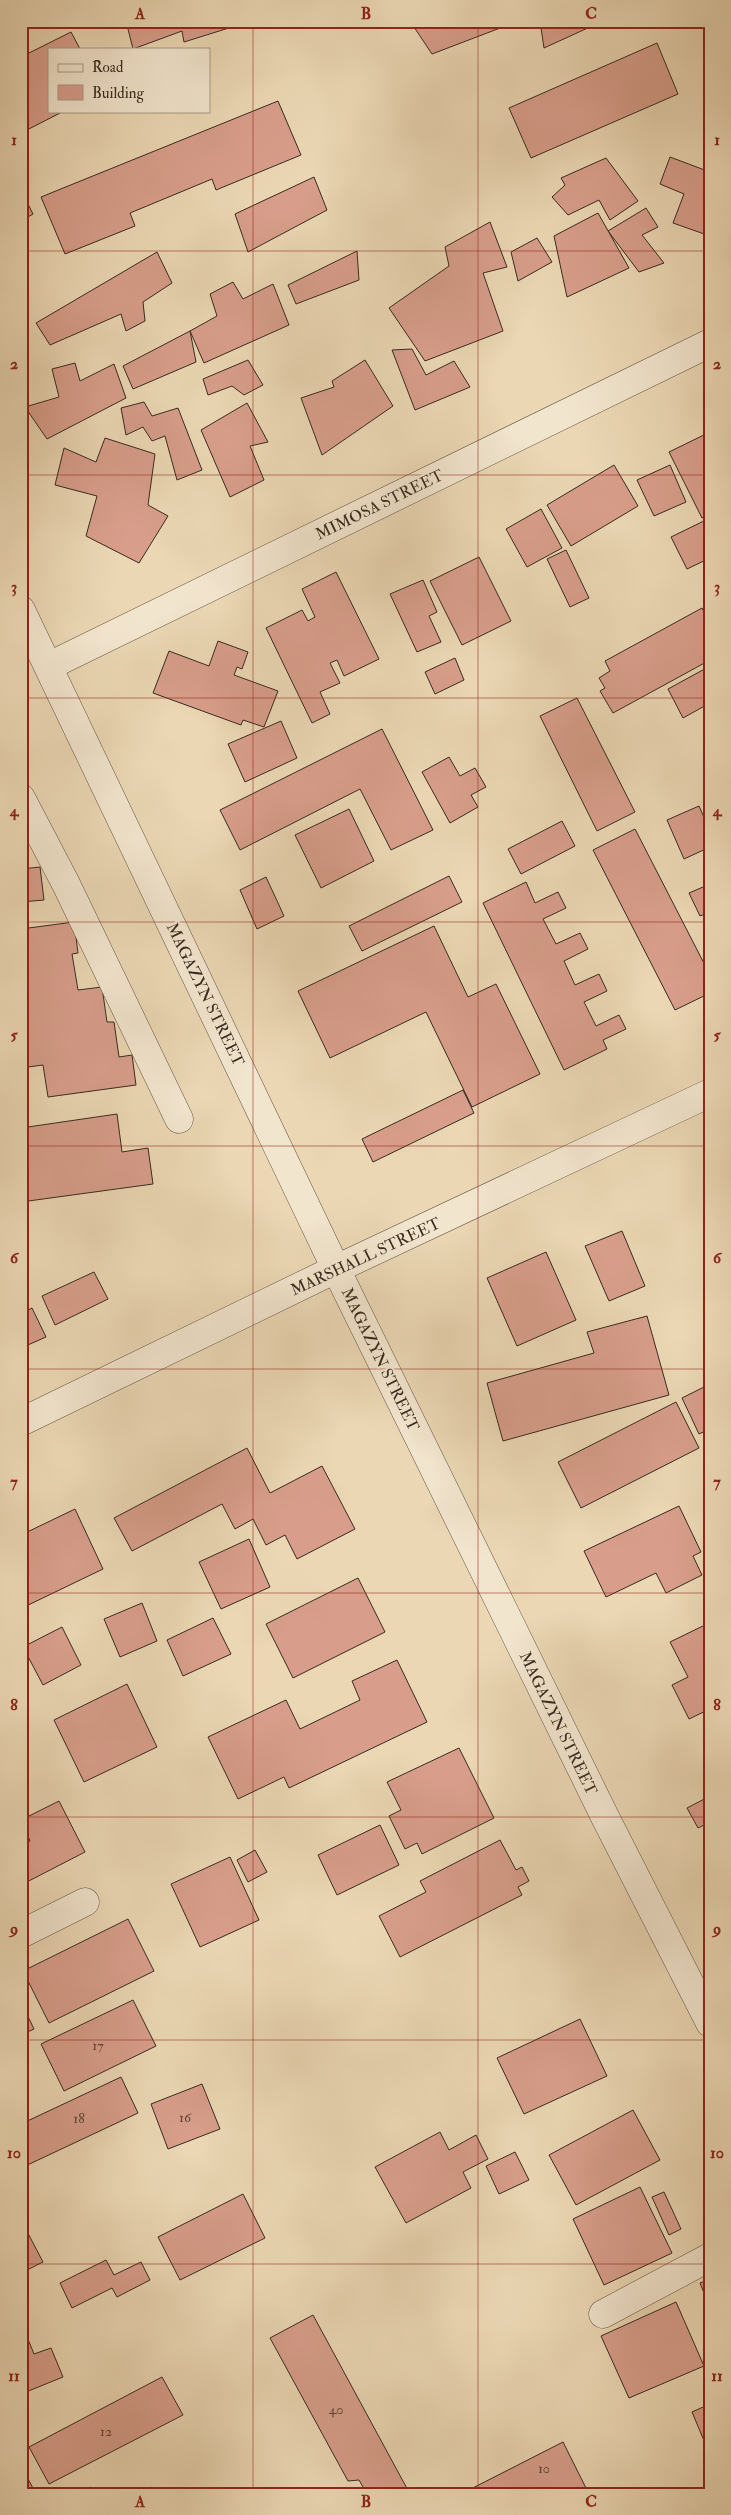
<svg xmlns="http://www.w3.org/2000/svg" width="731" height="2515" viewBox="0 0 731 2515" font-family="'IM FELL Double Pica',serif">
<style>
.building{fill:#d89e8b;stroke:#382a20}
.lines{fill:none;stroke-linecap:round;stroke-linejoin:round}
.minor-casing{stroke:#655545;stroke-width:29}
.minor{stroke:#f2e5ce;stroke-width:28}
.grid{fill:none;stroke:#8f2418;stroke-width:1;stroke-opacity:0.55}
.labels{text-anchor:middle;stroke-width:4;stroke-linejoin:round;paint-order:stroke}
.number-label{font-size:14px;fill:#60473b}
.street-label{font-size:16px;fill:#382a20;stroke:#f2e5ce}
.neatline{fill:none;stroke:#8f2418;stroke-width:2}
.grid-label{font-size:16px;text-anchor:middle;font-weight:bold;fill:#8f2418}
</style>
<rect width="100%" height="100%" fill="#ebd7b4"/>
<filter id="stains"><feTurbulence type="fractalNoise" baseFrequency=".004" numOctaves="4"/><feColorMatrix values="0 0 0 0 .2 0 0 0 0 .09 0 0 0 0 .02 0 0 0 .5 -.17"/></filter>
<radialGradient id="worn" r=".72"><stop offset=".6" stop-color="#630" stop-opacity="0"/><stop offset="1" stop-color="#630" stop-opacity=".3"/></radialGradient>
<g class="building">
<path d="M126 21H229L232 27 184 42 182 31 133 49Z"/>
<path d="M410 21H506L508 25 432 54Z"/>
<path d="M540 21H603L544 48Z"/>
<path d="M71 32 80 49H49V111H64L21 133V57Z"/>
<path d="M657 43 678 94 531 158 509 108Z"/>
<path d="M278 101 301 155 216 190 212 179 130 213 135 226 65 254 41 197Z"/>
<path d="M670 157 710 172V236L673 223 684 194 660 184Z"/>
<path d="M606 158 638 201 610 220 599 200 568 215 552 197 565 185 561 178Z"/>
<path d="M314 177 327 210 248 252 235 214Z"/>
<path d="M21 190 33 214 21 221Z"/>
<path d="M646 208 658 227 642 235 664 263 639 272 608 231Z"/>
<path d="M598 213 629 268 567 297 554 236Z"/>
<path d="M490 222 507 267 483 273 503 331 425 361 389 308 449 266 445 247Z"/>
<path d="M537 238 552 262 518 281 511 252Z"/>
<path d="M357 251 359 280 296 304 288 285Z"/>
<path d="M157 252 172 283 143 302 145 321 126 331 121 314 50 345 36 323Z"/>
<path d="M233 282 243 299 273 284 289 325 204 363 190 331 217 316 210 294Z"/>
<path d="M190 331 196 362 133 389 123 366Z"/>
<path d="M412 349 426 375 454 361 470 387 415 410 392 350Z"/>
<path d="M248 360 263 385 244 395 232 386 208 395 203 379Z"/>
<path d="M365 360 393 406 322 455 301 398 334 387 332 381Z"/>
<path d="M75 363 80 381 114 364 126 398 47 439 25 407 59 397 52 369Z"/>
<path d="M144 402 152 416 178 408 202 470 177 480 165 436 152 441 143 427 126 435 121 408Z"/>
<path d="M247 403 268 442 250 446 264 480 230 497 201 430Z"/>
<path d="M710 432V514L702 518 669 452Z"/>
<path d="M105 438 155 454 148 505 168 516 139 563 86 536 97 496 55 485 64 448 96 462Z"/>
<path d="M614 465 638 506 571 546 547 505Z"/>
<path d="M670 465 686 502 654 516 637 480Z"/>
<path d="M541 509 562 548 527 567 506 529Z"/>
<path d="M710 518V558L687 569 671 537Z"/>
<path d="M566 550 589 598 570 607 547 559Z"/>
<path d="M479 557 511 621 462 645 430 581Z"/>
<path d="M336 572 379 659 344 676 337 660 330 663 340 683 320 692 330 714 312 723 266 628 302 610 308 621 315 617 302 589Z"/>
<path d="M423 580 437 612 429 616 441 642 417 652 390 594Z"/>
<path d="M702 608 710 623V660L613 713 600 691 605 688 599 678 610 671 605 661Z"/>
<path d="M218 641 248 652 242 669 237 667 234 675 278 691 264 727 243 720 241 725 153 693 169 651 209 666Z"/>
<path d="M455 658 464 680 435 694 425 672Z"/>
<path d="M710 666V703L683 718 668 689Z"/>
<path d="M577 698 635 812 597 831 540 716Z"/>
<path d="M281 721 297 758 245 782 228 744Z"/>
<path d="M382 729 433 830 391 850 360 789 240 850 220 810Z"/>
<path d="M449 757 460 776 475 768 486 787 471 795 478 807 450 823 422 772Z"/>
<path d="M699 806 710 831V847L684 859 667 820Z"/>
<path d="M349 809 374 861 321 888 295 835Z"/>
<path d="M562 821 575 846 521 874 508 849Z"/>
<path d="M635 829 710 975V993L675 1010 593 850Z"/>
<path d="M40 867 44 900 21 902V869Z"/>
<path d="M449 876 462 902 362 951 349 926Z"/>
<path d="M266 877 284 916 257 929 240 890Z"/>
<path d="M526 882 535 903 558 892 566 908 543 919 556 944 580 933 588 949 564 961 575 985 599 974 607 991 584 1002 596 1026 619 1015 626 1029 603 1040 607 1049 564 1070 483 903Z"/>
<path d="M710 884V912L700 916 689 893Z"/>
<path d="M74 922 78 953 72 954 78 990 102 987 107 1022H114L119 1057 132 1055 136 1085 48 1097 43 1065 21 1068V929Z"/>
<path d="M434 926 468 997 496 984 540 1074 472 1107 426 1012 330 1058 298 991Z"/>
<path d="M463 1090 474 1113 373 1162 362 1139Z"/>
<path d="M117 1114 122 1152 148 1148 153 1184 21 1202V1128Z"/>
<path d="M710 1165V1178L705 1168Z"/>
<path d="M622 1231 645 1286 609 1301 585 1246Z"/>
<path d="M546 1252 576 1320 517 1346 487 1278Z"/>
<path d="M94 1272 108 1299 55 1325 42 1296Z"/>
<path d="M32 1308 46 1337 21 1348V1314Z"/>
<path d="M647 1316 669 1395 503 1441 487 1383 594 1353 587 1332Z"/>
<path d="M710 1384V1429L699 1434 682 1398Z"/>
<path d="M676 1402 699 1448 581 1508 558 1462Z"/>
<path d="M247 1448 270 1493 322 1466 355 1529 297 1559 285 1535 266 1545 253 1519 235 1529 222 1504 132 1551 114 1518Z"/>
<path d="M679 1506 701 1552 693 1556 702 1575 666 1593 656 1573 606 1597 584 1551Z"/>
<path d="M75 1509 103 1569 22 1608 21 1535Z"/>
<path d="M249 1539 270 1587 221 1609 199 1562Z"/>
<path d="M358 1578 385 1632 293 1678 266 1624Z"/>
<path d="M142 1603 157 1641 120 1657 104 1619Z"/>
<path d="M213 1618 231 1654 183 1676 167 1640Z"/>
<path d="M709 1623 710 1709 689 1719 672 1685 688 1677 670 1642Z"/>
<path d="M62 1627 81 1665 43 1685 23 1647Z"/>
<path d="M397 1660 427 1722 289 1788 284 1777 238 1799 208 1737 286 1700 300 1729 360 1700 352 1681Z"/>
<path d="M127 1684 157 1747 84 1782 54 1720Z"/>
<path d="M21 1691 27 1704 21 1707Z"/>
<path d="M459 1748 494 1818 422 1854 417 1843 405 1849 389 1816 401 1810 387 1782Z"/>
<path d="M710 1796V1822L698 1828 687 1808Z"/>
<path d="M59 1801 85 1852 21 1885V1846L30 1841 21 1820Z"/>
<path d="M380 1825 399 1865 337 1895 318 1855Z"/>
<path d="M500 1840 516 1870 522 1867 529 1881 518 1887 522 1895 400 1957 379 1916 426 1892 420 1881Z"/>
<path d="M255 1850 267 1872 248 1882 237 1860Z"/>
<path d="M230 1857 259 1920 200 1947 171 1884Z"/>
<path d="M128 1919 154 1971 49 2023 23 1971Z"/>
<path d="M133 2000 156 2046 64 2091 41 2044Z"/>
<path d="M21 2002 34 2029 21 2035Z"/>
<path d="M580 2019 607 2076 524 2114 497 2058Z"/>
<path d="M121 2077 138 2113 21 2168V2124Z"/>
<path d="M202 2084 220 2129 168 2149 151 2104Z"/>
<path d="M633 2110 660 2160 576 2205 549 2155Z"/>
<path d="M440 2132 449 2150 476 2135 488 2159 463 2172 471 2188 406 2223 375 2167Z"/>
<path d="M515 2152 529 2180 499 2194 486 2166Z"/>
<path d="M640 2187 672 2253 604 2285 573 2219Z"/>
<path d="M664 2192 681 2229 669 2235 652 2197Z"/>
<path d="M243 2194 265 2238 180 2280 158 2237Z"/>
<path d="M21 2220 43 2262 21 2273Z"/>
<path d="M106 2260 114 2275 141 2262 150 2280 117 2297 112 2288 72 2308 60 2283Z"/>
<path d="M710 2279V2308L700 2283Z"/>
<path d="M676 2302 704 2366 629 2398 601 2336Z"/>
<path d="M313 2315 410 2494H367L359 2480 348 2481 270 2338Z"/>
<path d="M21 2322 34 2354 51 2348 63 2377 21 2394Z"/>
<path d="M162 2377 183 2415 49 2484 29 2447Z"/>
<path d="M710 2404V2455L692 2412Z"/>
<path d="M563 2442 589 2494H461Z"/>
<path d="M21 2466 34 2490 27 2494H21Z"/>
<path d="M91 2487 94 2494H77Z"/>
<path d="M151 2487 154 2494H136Z"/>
</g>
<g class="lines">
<defs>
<g id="minor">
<path d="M21 610 336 1269 605 1817 710 2023"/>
<path d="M49 666 710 343"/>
<path d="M21 798 66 884 179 1119"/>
<path d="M21 1422 336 1269 710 1093"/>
<path d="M21 1934 85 1902"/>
<path d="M603 2314 710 2257"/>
</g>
</defs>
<use href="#minor" class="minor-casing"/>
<use href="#minor" class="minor"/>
</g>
<path class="grid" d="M253 21V2494M478 21V2494M21 251H710M21 475H710M21 698H710M21 922H710M21 1146H710M21 1369H710M21 1593H710M21 1817H710M21 2040H710M21 2264H710"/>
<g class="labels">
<g class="number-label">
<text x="98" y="2050">17</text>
<text x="185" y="2122">16</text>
<text x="79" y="2123">18</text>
<text x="336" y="2414">40</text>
<text x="106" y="2436">12</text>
<text x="544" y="2473">10</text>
</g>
<g class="street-label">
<text transform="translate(379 504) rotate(-26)" y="6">MIMOSA STREET</text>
<text transform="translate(206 994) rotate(64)" y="6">MAGAZYN STREET</text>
<text transform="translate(365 1256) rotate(-25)" y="6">MARSHALL STREET</text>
<text transform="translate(381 1359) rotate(64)" y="6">MAGAZYN STREET</text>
<text transform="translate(559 1723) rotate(64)" y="6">MAGAZYN STREET</text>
</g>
</g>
<rect width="731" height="2515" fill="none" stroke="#ebd7b4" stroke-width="55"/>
<rect x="48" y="48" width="162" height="65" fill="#f2e5ce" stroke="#a89a88"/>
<rect x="58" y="64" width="25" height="8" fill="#f2e5ce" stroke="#a89a88"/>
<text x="92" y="72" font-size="15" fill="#382a20">Road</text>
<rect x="58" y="85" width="25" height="15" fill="#d89e8b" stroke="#a89a88"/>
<text x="92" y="98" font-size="15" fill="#382a20">Building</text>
<rect x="28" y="28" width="676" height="2460" class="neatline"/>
<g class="grid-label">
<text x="140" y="19">A</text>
<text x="366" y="19">B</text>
<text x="591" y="19">C</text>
<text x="14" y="145">1</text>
<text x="717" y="145">1</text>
<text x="14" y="369">2</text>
<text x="717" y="369">2</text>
<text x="14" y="592">3</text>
<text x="717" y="592">3</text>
<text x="14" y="816">4</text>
<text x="717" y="816">4</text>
<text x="14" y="1040">5</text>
<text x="717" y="1040">5</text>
<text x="14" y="1263">6</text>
<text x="717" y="1263">6</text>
<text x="14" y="1487">7</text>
<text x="717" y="1487">7</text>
<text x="14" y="1710">8</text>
<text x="717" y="1710">8</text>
<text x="14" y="1934">9</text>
<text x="717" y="1934">9</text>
<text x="14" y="2158">10</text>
<text x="717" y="2158">10</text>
<text x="14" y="2381">11</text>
<text x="717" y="2381">11</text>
<text x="140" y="2507">A</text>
<text x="366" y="2507">B</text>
<text x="591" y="2507">C</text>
</g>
<rect width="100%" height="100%" filter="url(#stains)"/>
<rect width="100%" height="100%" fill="url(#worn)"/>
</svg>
